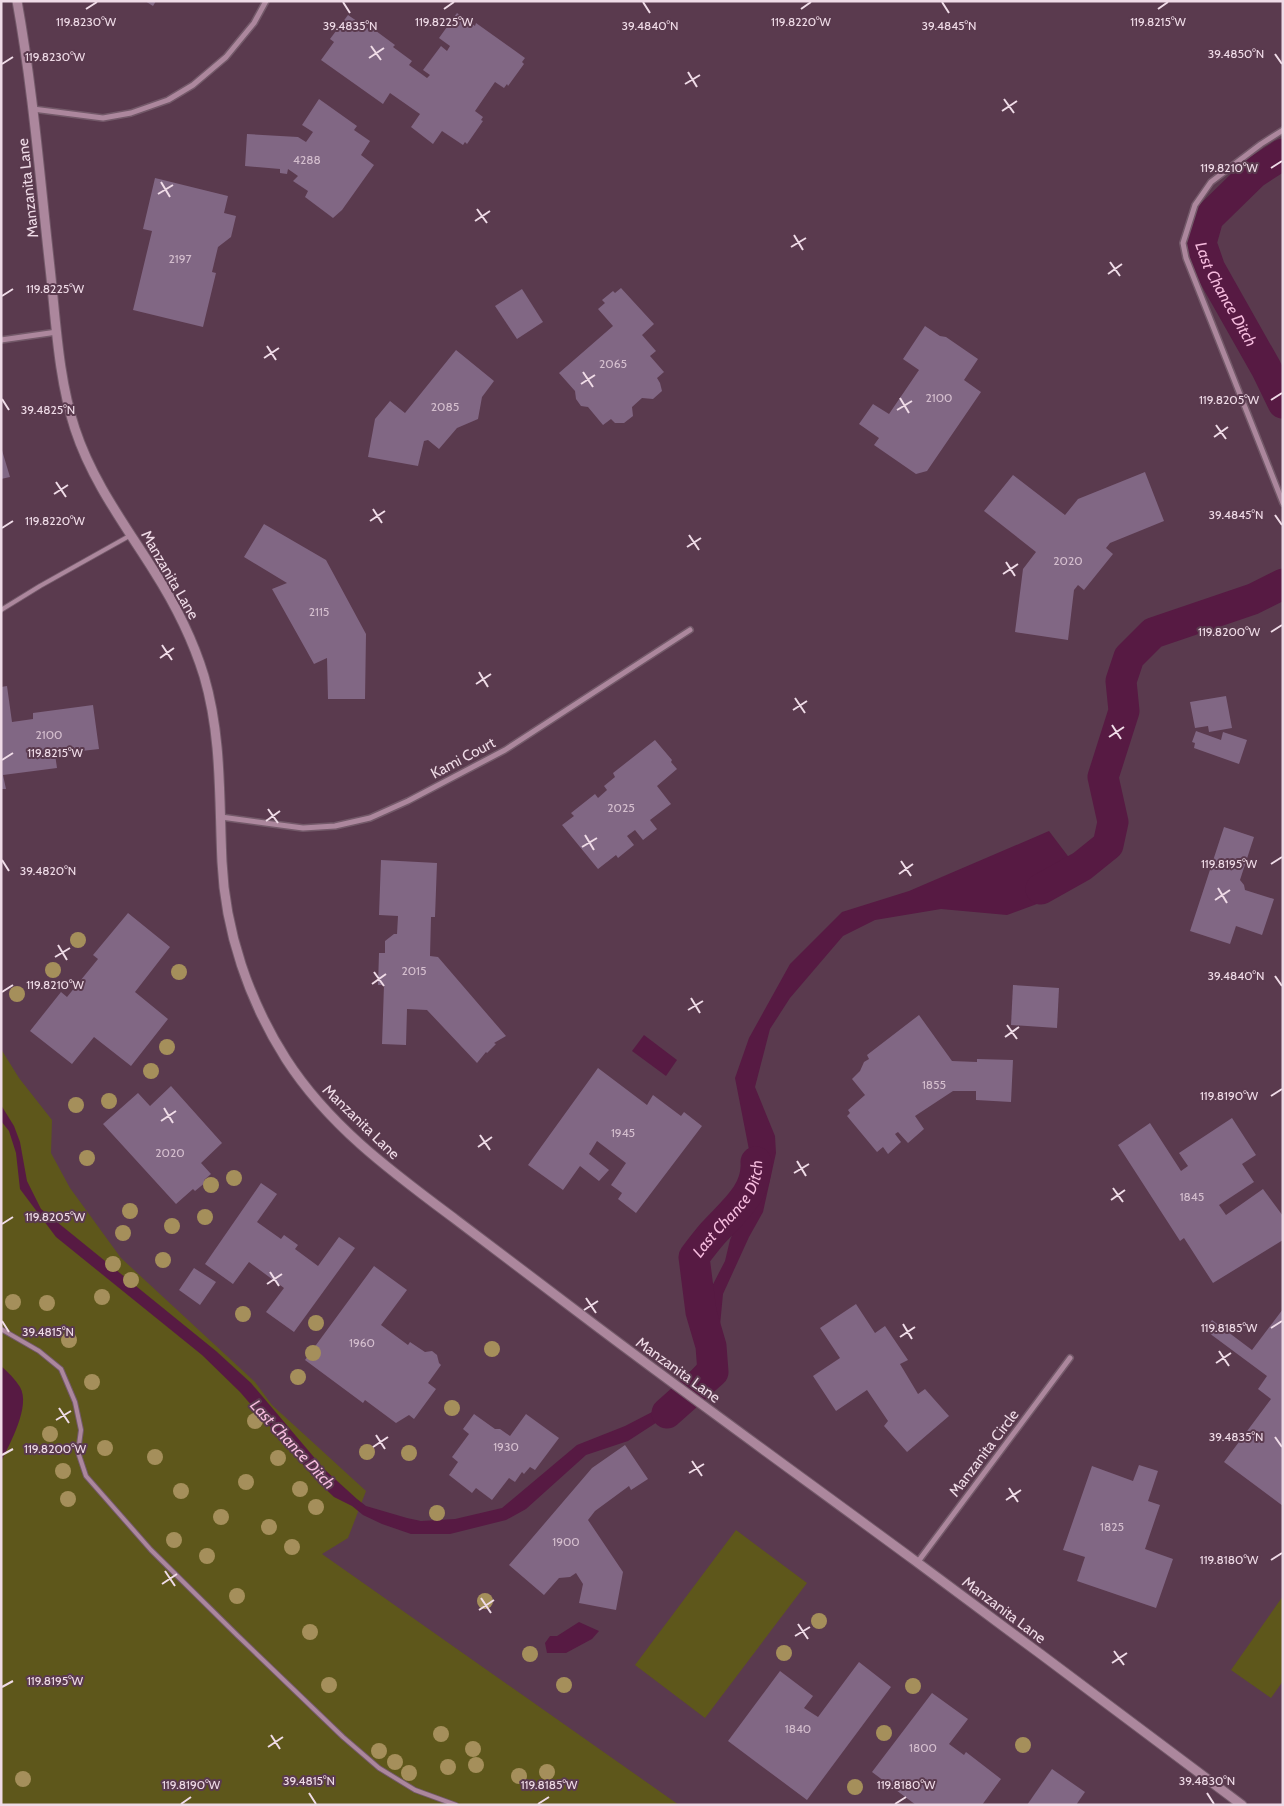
<svg xmlns="http://www.w3.org/2000/svg" width="1284" height="1806" viewBox="0 0 1284 1806" font-family="Cabin,sans-serif">
<style>
.green{fill:#5e571b}
.water{fill:#571a43}
.lines{fill:none;stroke-linecap:round;stroke-linejoin:round}
.canal{stroke:#571a43;stroke-width:31}
.building{fill:#816784}
.service-casing{stroke:#735969;stroke-width:6}
.minor-casing{stroke:#735969;stroke-width:8}
.tertiary-casing{stroke:#735969;stroke-width:11}
.service{stroke:#ac879d;stroke-width:4}
.minor{stroke:#ac879d;stroke-width:5}
.tertiary{stroke:#ac879d;stroke-width:9}
.tree{fill:#a58f5b}
.ticks{fill:none;stroke:#efdbe7;stroke-width:2}
.labels{text-anchor:middle;stroke-width:4;stroke-linejoin:round;paint-order:stroke}
.number-label{font-size:12px;fill:#d4bece}
.street-label{font-size:15px;fill:#efdbe7;stroke:#5a3a4e}
.water-label{font-size:16px;font-style:italic;fill:#f6bcde;stroke:#5a3a4e}
.ticks-label{font-size:12px;text-anchor:middle;fill:#efdbe7;stroke:#5a3a4e;stroke-width:4;stroke-linejoin:round;paint-order:stroke}
</style>
<rect width="100%" height="100%" fill="#5a3a4e"/>
<g class="green">
<path d="M1 1049 19 1078 52 1120 51 1153 70 1188 121 1258 255 1382 272 1405 366 1491 348 1538 322 1554 679 1805H1Z"/>
<path d="M736 1530 807 1583 705 1718 635 1665Z"/>
<path d="M1283 1596V1681L1271 1698 1231 1670Z"/>
</g>
<g class="water">
<path d="M1049 831 1083 876 1045 901 1007 915 941 909 875 920 843 936 790 998 770 1029 755 1087 775 1136 776 1153 763 1212 749 1237 723 1294 716 1367 665 1417 628 1441 586 1455 526 1509 506 1520 450 1534H411L382 1524 363 1515 352 1506 334 1497 318 1482 240 1392 202 1355 56 1237 20 1189 16 1153 9 1131 1 1121V1105L14 1126 20 1142 27 1181 41 1209 216 1351 251 1383 324 1469 357 1499 366 1506 407 1518 421 1521 455 1519 502 1508 577 1445 625 1426 654 1411 702 1359V1314L708 1294 725 1261 730 1240 740 1216 750 1155 735 1078 749 1038 790 964 842 912 909 891Z"/>
<path d="M644 1035 677 1060 666 1076 632 1051Z"/>
<path d="M1 1366C8 1372 15 1379 20 1387 31 1406 10 1443 1 1462Z"/>
<path d="M579 1622 599 1631 592 1639 566 1653H547L545 1643 550 1636H557Z"/>
</g>
<g class="lines">
<g class="canal">
<path id="s1" d="M1283 154 1254 173 1208 218 1201 243 1210 269 1266 368 1283 403"/>
<path d="M1041 889 1082 866 1108 845 1113 822 1103 777 1124 711 1121 681 1129 657 1153 633 1253 599 1283 584"/>
<path id="s2" d="M667 1413 713 1372 711 1346 701 1312 694 1257C700 1249 706 1241 713 1233 732 1212 758 1193 756 1162"/>
</g>
</g>
<g class="building">
<path d="M145 1H156L153 6Z"/>
<path d="M457 13 475 26 476 23 525 58 522 62 524 64 508 86 507 84 504 88 495 82 475 111 483 117 481 120 483 121 467 144 465 142 463 145 442 131 433 144 411 127 420 114 390 93 383 104 321 60 334 42 330 39 348 15 370 30 372 28 395 45 393 47 412 61 409 65 427 78 430 75 423 70 441 46 447 51 450 46 439 38Z"/>
<path d="M319 99 357 126 354 130 370 141 361 155 374 165 342 210 333 218 305 197 308 191 293 181 298 176 288 169 287 174 280 173V169L245 166 247 134 298 137 306 142 313 132 302 125Z"/>
<path d="M155 178 228 196 224 213 236 216 231 237 218 247 212 272 216 273 203 327 133 310 152 231 143 229Z"/>
<path d="M621 288 654 324 642 335 656 351 650 356 664 372 657 378 660 383 662 391 653 399 642 398 632 407 633 416 624 423H615L611 419 603 425 588 407 581 406 576 399 575 391 559 373 613 326 598 309 605 303 602 300 613 291 615 293Z"/>
<path d="M522 289 543 322 517 339 495 306Z"/>
<path d="M925 326 940 336 946 337 978 359 964 380 981 392 927 471 916 474 874 445 879 438 859 424 873 404 889 414 919 370 903 359Z"/>
<path d="M456 350 494 381 482 397 478 419 457 428 439 449 428 440 424 441 418 466 368 457 375 419 390 401 405 413Z"/>
<path d="M1 447 10 477 1 479Z"/>
<path d="M1145 472 1164 521 1110 543 1106 548 1113 554 1084 590 1078 585 1074 590 1068 640 1015 632 1023 569 1036 552 984 511 1013 475 1065 515 1078 499Z"/>
<path d="M264 524 326 560 366 634 365 699H328L327 658 314 664 272 589 287 583 244 557Z"/>
<path d="M7 686 12 722 33 719V713L93 705 99 749 55 754 57 768 3 775 6 789H1V687Z"/>
<path d="M1226 696 1232 728 1209 732 1208 726 1195 728 1190 702Z"/>
<path d="M1196 731 1221 740 1223 732 1247 740 1239 764 1194 748 1195 743 1192 742Z"/>
<path d="M655 740 672 760 671 762 677 769 657 786 671 804 650 820 657 829 643 840 635 830 627 836 634 845 618 858 616 855 598 869 562 825 574 816 571 813 595 794 598 798 607 790 604 786 615 777 613 773Z"/>
<path d="M1224 827 1254 837 1240 880 1244 885 1245 890 1274 899 1262 935 1236 926 1230 944 1190 931Z"/>
<path d="M381 860 437 863 435 917H431L430 956 438 957 506 1036 494 1043 496 1044 487 1053 486 1052 477 1063 427 1010 407 1009 406 1045 382 1044 384 985H378L379 953H385V941L394 934H397L398 916 379 915Z"/>
<path d="M128 913 170 947 135 992 168 1019 131 1066 94 1037 72 1064 30 1031 61 992 67 997 98 959 93 955Z"/>
<path d="M1013 985 1059 988 1057 1028 1011 1025Z"/>
<path d="M919 1015 952 1061 977 1062V1059L1013 1060 1011 1102 976 1100V1091H953L915 1116 924 1129 908 1143 898 1132 895 1134 901 1142 888 1154 883 1147 877 1152 847 1116 850 1113 848 1110 865 1095 852 1079 860 1071 864 1062 869 1059 867 1055Z"/>
<path d="M598 1068 647 1105 653 1095 681 1116 684 1112 702 1126 636 1213 618 1199 622 1193 611 1185 626 1163 597 1141 589 1154 609 1170 599 1181 580 1166 563 1190 528 1165Z"/>
<path d="M171 1086 222 1143 201 1163 211 1174 204 1180 206 1182 195 1191 193 1189 176 1204 103 1124 138 1093 150 1106Z"/>
<path d="M1232 1118 1256 1155 1242 1164 1254 1182 1219 1205 1226 1215 1263 1189 1283 1216V1240L1213 1283 1184 1238 1180 1241 1118 1145 1150 1123 1181 1171 1188 1166 1179 1153Z"/>
<path d="M261 1183 277 1194 257 1222 281 1239 284 1235 298 1245 295 1249 318 1266 339 1237 355 1248 294 1332 266 1312 284 1288 249 1262 233 1284 205 1264Z"/>
<path d="M374 1266 407 1290 381 1325 408 1345 410 1342 425 1352 432 1351 437 1355 439 1363 441 1365 428 1383 436 1389 414 1419 409 1415 396 1423 365 1400 363 1403 305 1360Z"/>
<path d="M194 1268 216 1282 200 1305 179 1290Z"/>
<path d="M856 1304 875 1333 885 1326 908 1360 900 1364 918 1394 925 1389 949 1416 907 1452 884 1426 888 1421 867 1390 836 1411 813 1376 840 1358 820 1328Z"/>
<path d="M1283 1309V1506L1224 1462 1271 1399 1258 1389 1267 1376 1205 1330 1212 1320 1252 1350Z"/>
<path d="M474 1414 495 1429H500L510 1436 526 1414 559 1438 535 1470 530 1467 524 1474 522 1472 515 1482 509 1478 492 1500 476 1488 472 1493 449 1475 458 1462 452 1457 469 1434 463 1429Z"/>
<path d="M625 1445 648 1479 631 1490 629 1486 595 1511 588 1520 623 1572 616 1610 579 1603 583 1584 576 1573 570 1577 559 1578 544 1595 509 1565 592 1468Z"/>
<path d="M1139 1465 1158 1471 1148 1501 1160 1505 1145 1549 1173 1559 1156 1608 1077 1581 1085 1557 1063 1550 1092 1466 1133 1481Z"/>
<path d="M859 1662 891 1687 807 1800 728 1741 780 1671 813 1696 804 1708 818 1717Z"/>
<path d="M932 1693 968 1719 949 1744 964 1755 966 1752 1001 1779 982 1805H916L872 1772Z"/>
<path d="M1052 1769 1085 1792 1076 1805H1027Z"/>
</g>
<g class="lines">
<defs>
<g id="service">
<path d="M1 610 40 586 131 535"/>
<path d="M1 1329 39 1351 61 1369 75 1402 81 1430 78 1452 86 1476 151 1550 237 1635 343 1737 379 1768 415 1790 456 1805"/>
</g>
<g id="minor">
<path d="M33 109 103 118 131 113 168 100 193 85 226 57 254 23 266 1"/>
<path d="M1283 130 1261 144 1211 182 1195 205 1183 243 1186 258 1283 503"/>
<path d="M1 340 57 332"/>
<path d="M221 817 303 828 335 826 370 818 408 801 505 750 690 630"/>
<path d="M917 1563 1070 1358"/>
</g>
<path id="tertiary" d="M17 1C33 89 40 179 50 268 56 321 58 377 75 429 92 481 125 525 154 571 175 604 193 640 204 676 222 737 219 799 222 862 225 931 249 1001 286 1059 329 1126 392 1172 455 1219 501 1254 548 1289 595 1325 700 1404 808 1482 914 1560 1024 1641 1132 1723 1242 1805"/>
</defs>
<use href="#service" class="service-casing"/>
<use href="#minor" class="minor-casing"/>
<use href="#tertiary" class="tertiary-casing"/>
<use href="#service" class="service"/>
<use href="#minor" class="minor"/>
<use href="#tertiary" class="tertiary"/>
</g>
<g class="tree">
<circle cx="78" cy="940" r="8"/>
<circle cx="53" cy="970" r="8"/>
<circle cx="179" cy="972" r="8"/>
<circle cx="17" cy="994" r="8"/>
<circle cx="167" cy="1047" r="8"/>
<circle cx="151" cy="1071" r="8"/>
<circle cx="109" cy="1101" r="8"/>
<circle cx="76" cy="1105" r="8"/>
<circle cx="87" cy="1158" r="8"/>
<circle cx="234" cy="1178" r="8"/>
<circle cx="211" cy="1185" r="8"/>
<circle cx="130" cy="1211" r="8"/>
<circle cx="205" cy="1217" r="8"/>
<circle cx="172" cy="1226" r="8"/>
<circle cx="123" cy="1233" r="8"/>
<circle cx="163" cy="1260" r="8"/>
<circle cx="113" cy="1264" r="8"/>
<circle cx="131" cy="1280" r="8"/>
<circle cx="102" cy="1297" r="8"/>
<circle cx="13" cy="1302" r="8"/>
<circle cx="47" cy="1303" r="8"/>
<circle cx="243" cy="1314" r="8"/>
<circle cx="316" cy="1323" r="8"/>
<circle cx="69" cy="1340" r="8"/>
<circle cx="492" cy="1349" r="8"/>
<circle cx="313" cy="1353" r="8"/>
<circle cx="298" cy="1377" r="8"/>
<circle cx="92" cy="1382" r="8"/>
<circle cx="452" cy="1408" r="8"/>
<circle cx="255" cy="1421" r="8"/>
<circle cx="50" cy="1434" r="8"/>
<circle cx="105" cy="1448" r="8"/>
<circle cx="367" cy="1452" r="8"/>
<circle cx="409" cy="1453" r="8"/>
<circle cx="155" cy="1457" r="8"/>
<circle cx="278" cy="1458" r="8"/>
<circle cx="63" cy="1471" r="8"/>
<circle cx="246" cy="1482" r="8"/>
<circle cx="300" cy="1489" r="8"/>
<circle cx="181" cy="1491" r="8"/>
<circle cx="68" cy="1499" r="8"/>
<circle cx="316" cy="1507" r="8"/>
<circle cx="437" cy="1513" r="8"/>
<circle cx="221" cy="1517" r="8"/>
<circle cx="269" cy="1527" r="8"/>
<circle cx="174" cy="1540" r="8"/>
<circle cx="292" cy="1547" r="8"/>
<circle cx="207" cy="1556" r="8"/>
<circle cx="237" cy="1596" r="8"/>
<circle cx="485" cy="1601" r="8"/>
<circle cx="819" cy="1621" r="8"/>
<circle cx="310" cy="1632" r="8"/>
<circle cx="784" cy="1653" r="8"/>
<circle cx="530" cy="1654" r="8"/>
<circle cx="329" cy="1685" r="8"/>
<circle cx="564" cy="1685" r="8"/>
<circle cx="913" cy="1686" r="8"/>
<circle cx="884" cy="1733" r="8"/>
<circle cx="441" cy="1734" r="8"/>
<circle cx="1023" cy="1745" r="8"/>
<circle cx="473" cy="1749" r="8"/>
<circle cx="379" cy="1751" r="8"/>
<circle cx="395" cy="1762" r="8"/>
<circle cx="476" cy="1765" r="8"/>
<circle cx="448" cy="1767" r="8"/>
<circle cx="547" cy="1772" r="8"/>
<circle cx="409" cy="1773" r="8"/>
<circle cx="519" cy="1776" r="8"/>
<circle cx="23" cy="1779" r="8"/>
<circle cx="855" cy="1787" r="8"/>
</g>
<path class="ticks" d="M343 2 350 13M643 2 650 13M942 2 949 13M86 9 97 2M444 9 454 2M801 9 811 2M1158 9 1168 2M371 46 381 60M1275 54 1282 64M369 58 384 48M2 64 13 57M688 72 697 87M685 84 700 75M1004 99 1014 113M1002 111 1017 101M1271 168 1282 161M161 182 170 197M158 194 173 185M477 209 487 223M475 221 490 211M794 235 803 250M791 247 806 238M1110 262 1120 276M1108 274 1122 264M2 296 13 289M267 346 276 360M264 358 279 348M583 372 593 387M581 384 595 375M900 398 909 413M2 399 9 410M1271 400 1282 393M897 410 912 401M1216 425 1226 439M1214 437 1228 427M56 482 66 497M54 494 68 485M373 509 382 523M1275 515 1282 525M370 521 385 511M2 528 13 521M689 535 699 550M687 547 701 538M1006 562 1015 576M1003 574 1018 564M1271 632 1282 625M162 645 172 660M160 658 174 648M479 672 488 687M476 684 491 674M795 698 805 713M793 710 807 701M1112 725 1121 739M1109 737 1124 727M2 760 13 753M268 809 278 823M266 821 280 811M585 835 594 850M582 847 597 838M2 860 9 871M901 861 911 876M1271 864 1282 857M899 874 913 864M1218 888 1227 903M1215 900 1230 890M58 945 67 960M55 957 70 948M374 972 384 986M1275 976 1282 986M372 984 386 974M2 992 13 985M691 998 700 1013M688 1010 703 1001M1007 1025 1017 1039M1005 1037 1019 1027M1271 1096 1282 1089M164 1108 173 1123M161 1121 176 1111M480 1135 490 1150M478 1147 492 1137M797 1161 806 1176M794 1173 809 1164M1113 1188 1123 1202M1111 1200 1125 1190M2 1224 13 1217M270 1272 279 1286M267 1284 282 1274M586 1298 596 1313M584 1310 598 1301M2 1321 9 1332M903 1324 912 1339M1271 1328 1282 1321M900 1337 915 1327M1219 1351 1229 1366M1216 1363 1231 1353M59 1408 69 1423M56 1420 71 1411M376 1435 385 1449M1275 1437 1282 1447M373 1447 388 1437M2 1455 13 1449M692 1461 702 1476M689 1473 704 1464M1009 1488 1018 1502M1006 1500 1021 1490M1271 1560 1282 1553M165 1571 175 1586M162 1584 177 1574M481 1598 491 1613M479 1610 494 1600M798 1624 808 1639M795 1636 810 1627M1114 1651 1124 1665M1112 1663 1127 1653M2 1687 13 1681M271 1735 280 1749M268 1747 283 1737M309 1793 316 1804M1207 1793 1214 1804M181 1804 191 1797M538 1804 549 1797M895 1804 906 1797"/>
<g class="labels">
<g class="number-label">
<text x="307" y="164">4288</text>
<text x="180" y="263">2197</text>
<text x="613" y="368">2065</text>
<text x="939" y="402">2100</text>
<text x="445" y="411">2085</text>
<text x="1068" y="565">2020</text>
<text x="319" y="616">2115</text>
<text x="49" y="739">2100</text>
<text x="621" y="812">2025</text>
<text x="414" y="975">2015</text>
<text x="934" y="1089">1855</text>
<text x="623" y="1137">1945</text>
<text x="170" y="1157">2020</text>
<text x="1192" y="1201">1845</text>
<text x="362" y="1347">1960</text>
<text x="506" y="1451">1930</text>
<text x="1112" y="1531">1825</text>
<text x="566" y="1546">1900</text>
<text x="798" y="1733">1840</text>
<text x="923" y="1752">1800</text>
</g>
<g class="street-label">
<text transform="translate(28 188) rotate(-96)" y="5">Manzanita Lane</text>
<text transform="translate(170 575) rotate(60)" y="5">Manzanita Lane</text>
<text transform="translate(463 758) rotate(-28)" y="5">Kami Court</text>
<text transform="translate(361 1122) rotate(44)" y="5">Manzanita Lane</text>
<text transform="translate(678 1370) rotate(36)" y="5">Manzanita Lane</text>
<text transform="translate(984 1453) rotate(-53)" y="5">Manzanita Circle</text>
<text transform="translate(1004 1610) rotate(37)" y="5">Manzanita Lane</text>
</g>
<g class="water-label">
<text dy="6" stroke="none"><textPath href="#s1" startOffset="182">Last Chance Ditch</textPath></text>
<text dy="6" stroke="none"><textPath href="#s2" startOffset="239">Last Chance Ditch</textPath></text>
<text transform="translate(293 1444) rotate(47)" y="6">Last Chance Ditch</text>
</g>
</g>
<g class="ticks-label">
<text x="86" y="26">119.8230°W</text>
<text x="444" y="26">119.8225°W</text>
<text x="801" y="26">119.8220°W</text>
<text x="1158" y="26">119.8215°W</text>
<text x="949" y="30">39.4845°N</text>
<text x="350" y="30">39.4835°N</text>
<text x="650" y="30">39.4840°N</text>
<text x="1236" y="58">39.4850°N</text>
<text x="55" y="61">119.8230°W</text>
<text x="1229" y="172">119.8210°W</text>
<text x="55" y="293">119.8225°W</text>
<text x="1229" y="404">119.8205°W</text>
<text x="48" y="414">39.4825°N</text>
<text x="1236" y="519">39.4845°N</text>
<text x="55" y="525">119.8220°W</text>
<text x="1229" y="636">119.8200°W</text>
<text x="55" y="757">119.8215°W</text>
<text x="1229" y="868">119.8195°W</text>
<text x="48" y="875">39.4820°N</text>
<text x="1236" y="980">39.4840°N</text>
<text x="55" y="989">119.8210°W</text>
<text x="1229" y="1100">119.8190°W</text>
<text x="55" y="1221">119.8205°W</text>
<text x="1229" y="1332">119.8185°W</text>
<text x="48" y="1336">39.4815°N</text>
<text x="1236" y="1441">39.4835°N</text>
<text x="55" y="1453">119.8200°W</text>
<text x="1229" y="1564">119.8180°W</text>
<text x="55" y="1685">119.8195°W</text>
<text x="309" y="1785">39.4815°N</text>
<text x="1207" y="1785">39.4830°N</text>
<text x="191" y="1789">119.8190°W</text>
<text x="549" y="1789">119.8185°W</text>
<text x="906" y="1789">119.8180°W</text>
</g>
<rect width="1284" height="1806" fill="none" stroke="#efdbe7" stroke-width="5"/>
</svg>
